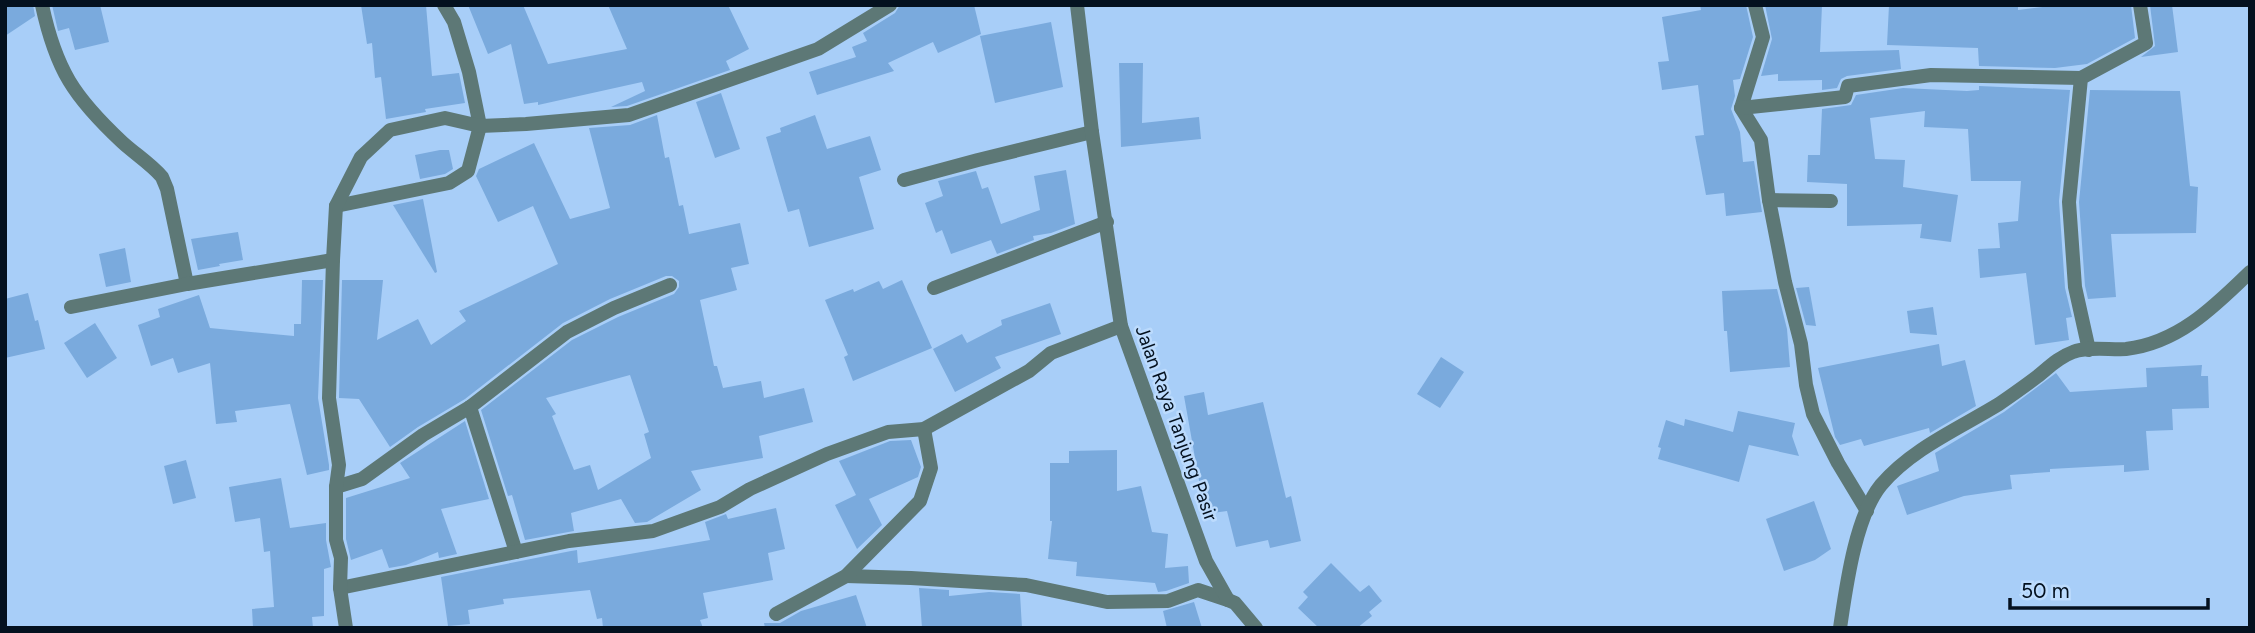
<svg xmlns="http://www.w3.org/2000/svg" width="2255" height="633" viewBox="0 0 2255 633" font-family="Figtree,sans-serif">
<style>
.building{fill:#7aaadd;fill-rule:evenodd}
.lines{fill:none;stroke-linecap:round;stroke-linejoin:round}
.minor{stroke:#5d7876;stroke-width:14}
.tertiary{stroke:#5d7876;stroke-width:14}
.labels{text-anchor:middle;stroke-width:5;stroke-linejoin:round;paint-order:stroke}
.street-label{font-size:19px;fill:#04111f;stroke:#bcdbfd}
</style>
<rect width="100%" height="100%" fill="#a8cef8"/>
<g class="building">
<path d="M5 5H33L35 16 5 36Z"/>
<path d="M52 5H100L109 42 75 50 69 28 58 31Z"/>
<path d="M361 5H426L432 76 459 73 465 103 425 109 426 112 386 119 381 77 375 78 372 43 367 44Z"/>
<path d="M468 5H523L548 64 627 49 608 5H728L749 49 726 61 730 70 627 106 611 107 645 91 642 82 538 105V102L524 104 511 44 488 54Z"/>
<path d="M900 5H974L981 34 938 53 933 42 888 63 894 71 817 95 809 72 856 57 852 47 867 41 863 33 895 13Z"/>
<path d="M1700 5H1746L1753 37 1740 79 1733 80 1735 96 1731 109 1740 132 1743 162 1754 161 1762 212 1726 216 1724 193 1706 195 1695 136 1704 135 1698 85 1662 90 1658 62 1669 61 1662 17 1701 10Z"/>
<path d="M1765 5H1822L1820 52 1899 50 1901 69 1847 76 1841 79 1837 88 1822 90V80L1778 81V74L1761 76 1772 39Z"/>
<path d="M1889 5H2018V10L2059 5H2131L2135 38 2087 64 2055 68 1979 66 1978 48 1887 45Z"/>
<path d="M2150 5H2172L2178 52 2141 57 2155 46Z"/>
<path d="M1051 22 1063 87 995 103 980 36Z"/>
<path d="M1119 63H1143L1142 123 1199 117 1201 139 1121 147Z"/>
<path d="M1979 86 2070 90 2059 201 2065 288 2072 317 2066 318 2069 340 2035 345 2026 273 1980 278 1978 249 2000 248 1998 223 2018 221 2021 181H1971L1968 129 1924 127 1925 111 1870 118 1875 159 1905 160 1903 187 1958 195 1951 242 1920 238 1922 224 1847 226V184L1807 182 1808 155H1820L1822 109 1851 105 1856 95 1903 88 1967 91 1979 90Z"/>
<path d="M2090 90 2180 91 2190 186 2198 187 2196 233 2111 234 2116 297 2088 299 2085 286 2079 202Z"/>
<path d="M721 93 740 149 715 158 696 102Z"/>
<path d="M657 115 665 158 669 157 679 206 683 205 689 234 740 223 749 264 731 268 737 290 700 300 714 366H717L723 388 761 381 764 398 804 388 813 422 759 436 763 458 691 471 701 490 647 522 635 523 621 499 571 513 574 531 525 540 512 495 508 496 481 410 572 340 618 317 674 294 679 287V281L672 276H666L610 299 563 323 465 399 418 427 390 447 359 399 339 398 342 280H383L377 340 418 319 431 345 466 321 459 311 558 264 533 206 498 222 476 176 479 169 534 143 570 219 610 208 589 128 630 125ZM630 375 649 432 644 434 651 458 598 490 590 465 574 470 552 416 556 414 546 398Z"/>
<path d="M815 115 827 149 870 136 881 170 859 177 874 229 809 247 799 209 788 212 766 137 781 132 780 128Z"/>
<path d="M440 150H449L453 169 445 174 420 179 415 155Z"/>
<path d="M1066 170 1075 224 1051 233 1033 236 1034 240 997 254 991 240 951 254 942 230 936 233 925 203 943 196 938 181 976 171 982 189 988 187 1001 224 1040 210 1034 176Z"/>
<path d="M423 199 437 272 435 273 393 205Z"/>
<path d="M238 232 243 260 219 264 220 266 198 270 191 239Z"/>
<path d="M125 248 131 282 106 287 99 254Z"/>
<path d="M302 280H323L318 398 329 465V470L307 475 290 404 235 411 237 422 216 424 210 363 178 373 173 358 151 366 138 325 160 317 158 309 199 295 210 328 294 336V324H301Z"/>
<path d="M902 280 932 348 853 381 844 357 848 355 825 300 853 289 854 292 879 281 883 289Z"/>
<path d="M1809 287 1816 326 1806 325 1796 288Z"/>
<path d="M1777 289 1787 329 1790 367 1730 372 1727 331H1724L1722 291Z"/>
<path d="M28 293 35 321 38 320 45 349 5 358V299Z"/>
<path d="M1050 303 1061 334 995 357 1001 368 955 392 933 349 962 334 967 343 1002 325 1001 320Z"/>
<path d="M1933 307 1937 335 1910 333 1907 311Z"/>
<path d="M95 323 117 358 87 378 64 343Z"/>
<path d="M1939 344 1942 366 1965 360 1976 406 1930 433 1929 428 1864 446 1861 439 1840 445 1835 437 1818 368Z"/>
<path d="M1441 357 1464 372 1440 408 1417 394Z"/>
<path d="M2202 365 2201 376H2208L2209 408 2172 409 2173 430 2146 431 2149 470 2124 472V465L2050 469V472L2010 475 2012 489 1964 496 1907 515 1897 486 1939 471 1935 453 2004 412 2056 373 2070 392 2147 387 2146 368Z"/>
<path d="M1204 392 1208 415 1263 402 1286 498 1291 496 1301 541 1270 548 1268 540 1236 547 1227 511 1205 514 1184 396Z"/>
<path d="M1738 411 1795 423 1792 436 1799 456 1749 445 1739 482 1658 459 1661 448 1658 447 1666 420 1684 426 1685 419 1733 432Z"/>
<path d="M465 421 489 499 441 509 457 554 439 558 438 552 406 565 389 568 382 549 351 560 346 539V498L410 478 400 463Z"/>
<path d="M911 440 921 467 918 477 869 499 882 525 857 549 835 505 856 495 839 461 890 441Z"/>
<path d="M1117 450V491L1141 486 1152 532 1168 534 1165 568 1188 566 1189 583 1166 591 1158 592 1155 583 1076 576 1077 562 1048 559 1052 521H1050V463H1069V451Z"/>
<path d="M186 460 196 498 173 504 164 466Z"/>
<path d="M281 478 290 528 326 523V540L331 567 324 569V616L312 617 313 628H253L252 609 274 607 270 551 264 552 260 518 235 522 229 487Z"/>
<path d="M1814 501 1831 549 1815 560 1784 571 1766 519Z"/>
<path d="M776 508 785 549 768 553 773 580 703 593 708 618 700 620 703 628H603L602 618 597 619 590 590 503 599 504 604 468 610 470 624 448 626 441 577 571 551 577 550 578 563 710 540 705 522 726 514 728 519Z"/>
<path d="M1331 563 1360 592 1369 585 1382 601 1369 612 1372 616 1357 628H1319L1298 608 1308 597 1303 592Z"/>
<path d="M919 588 949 590V596L989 592 1020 594 1022 628H922Z"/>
<path d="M856 595 867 628H765L764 623H780L801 611Z"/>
<path d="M1194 602 1202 628H1167L1163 611Z"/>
</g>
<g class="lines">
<g class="minor">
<path d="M42 5C56 70 74 97 122 142 135 154 151 164 162 177L167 189 187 284"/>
<path d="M1755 5 1763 37 1741 108 1761 140 1769 200 1785 282 1801 344 1806 385 1813 414 1838 463 1867 511"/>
<path d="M1741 108 1845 97 1848 86 1931 75 2081 78"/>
<path d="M904 180 978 160 1092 132"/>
<path d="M1769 200 1831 201"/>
<path d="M336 206 449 183 468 171 480 126 469 72 454 22 444 5"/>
<path d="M934 288 1107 222"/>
<path d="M71 307 187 284 333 260"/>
<path d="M2089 350 2075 287 2069 202 2081 78 2146 43 2140 5"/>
<path d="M470 407 516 552"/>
<path d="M336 487 362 479 423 435 470 407 567 332 614 308 670 285"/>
<path d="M846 576 911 578 1026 585 1107 602 1168 601 1198 590 1228 600"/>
<path d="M340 588 569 541 653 531 720 507 750 489 827 454 888 432 924 429 1029 371 1051 353 1121 326"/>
<path d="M776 614 846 576 920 501 931 468 924 429"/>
<path d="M346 628 340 588 341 558 336 540V487L339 465 329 398 333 260 336 206 361 157 390 130 445 118 480 126 526 124 629 115 818 49 890 5"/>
<path d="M1840 628C1846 588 1855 517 1881 485 1911 449 1960 428 1999 404 2012 395 2025 386 2038 376 2049 367 2059 357 2073 352 2088 346 2110 350 2126 349 2178 343 2214 307 2250 272"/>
</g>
<path class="tertiary" d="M1077 5 1092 132 1121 326 1206 561 1228 600 1235 603 1256 628"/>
</g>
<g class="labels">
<g class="street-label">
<text transform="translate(1177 423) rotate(70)" y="7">Jalan Raya Tanjung Pasir</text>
</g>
</g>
<rect width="2255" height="633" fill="none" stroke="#04111f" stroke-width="14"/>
<path d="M2010 598v10h198v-10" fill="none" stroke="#04111f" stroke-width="3.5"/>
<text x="2021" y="598" font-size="21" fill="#04111f" stroke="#bcdbfd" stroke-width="5" paint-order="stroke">50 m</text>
</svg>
